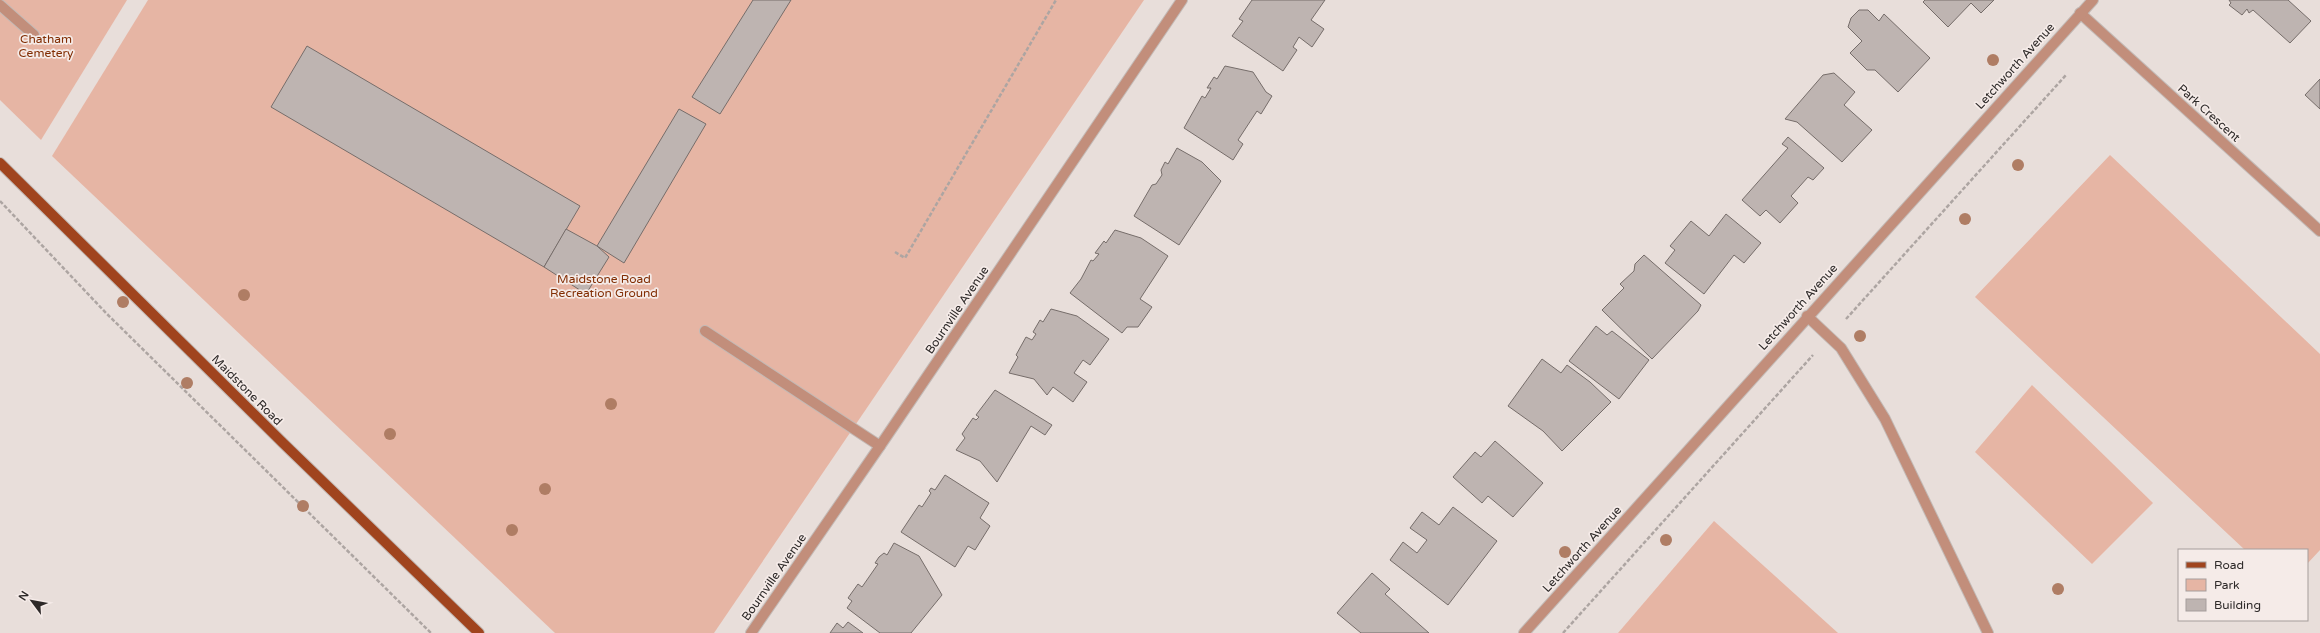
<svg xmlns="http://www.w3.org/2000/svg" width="2320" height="633" viewBox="0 0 2320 633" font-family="'Varela Round',sans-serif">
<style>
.green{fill:#e6b5a4}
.building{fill:#beb4b1;stroke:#766d6a}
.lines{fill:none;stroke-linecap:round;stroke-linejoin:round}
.minor-casing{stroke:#c3bab6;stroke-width:12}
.major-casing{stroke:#c3bab6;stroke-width:12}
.path{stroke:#ada5a2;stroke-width:2.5;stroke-dasharray:4 2;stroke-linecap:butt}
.minor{stroke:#c28e7b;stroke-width:10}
.major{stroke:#a0441e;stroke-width:10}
.tree{fill:#af7d64}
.labels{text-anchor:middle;stroke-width:3.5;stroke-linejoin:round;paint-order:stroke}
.park-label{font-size:12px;fill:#812d03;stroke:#f5ebe8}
.street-label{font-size:12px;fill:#2d2928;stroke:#f5ebe8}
</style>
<rect width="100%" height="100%" fill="#e8deda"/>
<g class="green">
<path d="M0 0H127L41 140 0 100Z"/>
<path d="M148 0H1144L714 633H555L52 156Z"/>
<path d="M2110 155 2320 354V550L2307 564V550H2245L1975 297Z"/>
<path d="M2032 385 2153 503 2092 564 1975 452Z"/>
<path d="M1714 521 1838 633H1618Z"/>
</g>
<g class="building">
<path d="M753 0H791L720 114 692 97Z"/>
<path d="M1252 0H1325L1311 20 1324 29 1312 47 1299 37 1293 47 1297 50 1283 71 1232 36 1243 21 1239 19Z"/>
<path d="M1925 0H1994L1981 13 1971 3 1948 27 1923 2Z"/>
<path d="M2229 0H2288L2311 21 2290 43 2253 10 2249 13 2247 9 2242 15 2229 5 2231 3Z"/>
<path d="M1859 10H1868L1879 21 1884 14 1930 58 1898 92 1875 70H1867L1850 53 1862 41 1848 27 1851 18Z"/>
<path d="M307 46 580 206 544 267 271 107Z"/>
<path d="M1225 66 1253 72 1266 92 1272 96 1261 114 1257 111 1238 140 1243 144 1233 160 1184 128 1202 96 1205 98 1211 88H1207L1214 77 1217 79Z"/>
<path d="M1834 73 1855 92 1844 105 1872 130 1842 162 1797 122 1785 119 1823 75Z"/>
<path d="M2320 79V109L2305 95Z"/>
<path d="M679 109 706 124 624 263 597 246Z"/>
<path d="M1788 137 1824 168 1813 180 1808 177 1791 196 1798 203 1780 223 1766 210 1760 216 1742 200 1788 148 1782 144Z"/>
<path d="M1177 148 1202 162 1221 181 1179 245 1134 216 1152 185 1156 184 1162 175 1161 170 1165 162 1168 164Z"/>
<path d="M1726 214 1761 243 1744 263 1734 255 1704 294 1665 263 1675 250 1670 246 1691 221 1709 236Z"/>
<path d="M566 229 597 246 609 257 586 294 544 267Z"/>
<path d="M1115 230 1141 238 1168 256 1140 299 1152 307 1138 327H1127L1122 333 1070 293 1081 279 1091 260 1093 261 1099 254 1095 253 1104 241 1106 243Z"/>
<path d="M1644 255 1701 305 1698 311 1652 359 1602 310 1624 288 1620 284 1634 271 1635 264Z"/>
<path d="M1051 309 1077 316 1109 339 1090 365 1083 360 1074 373 1087 382 1073 402 1053 387 1047 395 1034 379 1009 373 1018 357 1016 355 1026 337 1032 340 1036 334 1033 332 1040 320 1043 322Z"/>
<path d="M1596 326 1607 335 1612 331 1649 360 1619 399 1569 361Z"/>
<path d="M1542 359 1561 373 1567 365 1590 382 1611 402 1562 451 1543 431 1508 406Z"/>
<path d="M995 390 1052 425 1045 435 1031 426 997 482 980 461 956 450 965 438 962 434 973 418 976 420 979 417 976 415Z"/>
<path d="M1495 441 1543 483 1513 517 1488 496 1482 503 1453 477 1475 452 1481 457Z"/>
<path d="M945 475 989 503 980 518 990 526 975 550 968 546 955 567 901 532 919 505 922 507 931 493 929 491 931 488 935 490Z"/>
<path d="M1453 507 1497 541 1448 605 1390 560 1403 542 1417 553 1427 540 1410 528 1422 512 1439 525Z"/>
<path d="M894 543 919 556 942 595 911 633H880L847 608 852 601 848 598 858 584 862 587 878 564 875 563 879 557 884 553 887 555Z"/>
<path d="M1372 573 1390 589 1385 594 1429 633H1361L1337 613Z"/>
<path d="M848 622 863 633H830L837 623 843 628Z"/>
</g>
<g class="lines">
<defs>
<g id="minor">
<path d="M0 5 34 35"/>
<path d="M2080 13 2320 231"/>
<path d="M1807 316 1841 348 1885 419 1988 633"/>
<path d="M705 331 880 446"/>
<path d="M751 633 880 446 1182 0"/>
<path d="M1524 633 2093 0"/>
</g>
<path id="major" d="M0 163 283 443 479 633"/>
</defs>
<use href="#minor" class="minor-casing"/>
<use href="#major" class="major-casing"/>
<g class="path">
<path d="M0 201 106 313 431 633"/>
<path d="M895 252 905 258 1056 0"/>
<path d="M1846 319 2066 75"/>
<path d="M1563 633 1813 355"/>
</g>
<use href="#minor" class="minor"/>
<use href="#major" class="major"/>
</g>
<g class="tree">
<circle cx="1993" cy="60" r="6"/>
<circle cx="2018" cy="165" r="6"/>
<circle cx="1965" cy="219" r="6"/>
<circle cx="244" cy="295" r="6"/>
<circle cx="123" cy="302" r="6"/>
<circle cx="1860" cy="336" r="6"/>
<circle cx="187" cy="383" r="6"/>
<circle cx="611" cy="404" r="6"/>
<circle cx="390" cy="434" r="6"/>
<circle cx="545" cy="489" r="6"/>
<circle cx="303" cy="506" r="6"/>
<circle cx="512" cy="530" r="6"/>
<circle cx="1666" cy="540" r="6"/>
<circle cx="1565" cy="552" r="6"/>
<circle cx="2058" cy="589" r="6"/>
</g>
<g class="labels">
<g class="park-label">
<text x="46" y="43">Chatham<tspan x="46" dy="14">Cemetery</tspan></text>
<text x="604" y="283">Maidstone Road<tspan x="604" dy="14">Recreation Ground</tspan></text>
</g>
<g class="street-label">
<text transform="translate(2015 66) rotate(-48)" y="4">Letchworth Avenue</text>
<text transform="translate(2209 113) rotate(42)" y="4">Park Crescent</text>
<text transform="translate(1798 307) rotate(-48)" y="4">Letchworth Avenue</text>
<text transform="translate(957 310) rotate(-56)" y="4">Bournville Avenue</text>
<text transform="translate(247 390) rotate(45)" y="4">Maidstone Road</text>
<text transform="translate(1582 549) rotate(-48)" y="4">Letchworth Avenue</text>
<text transform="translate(774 577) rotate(-55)" y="4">Bournville Avenue</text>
</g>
</g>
<rect x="2178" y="549" width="130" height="72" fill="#f5ebe8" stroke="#a59d9b"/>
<rect x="2186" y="562" width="20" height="6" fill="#a0441e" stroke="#a59d9b"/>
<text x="2214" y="569" font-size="12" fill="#2d2928">Road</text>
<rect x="2186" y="579" width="20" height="12" fill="#e6b5a4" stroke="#a59d9b"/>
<text x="2214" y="589" font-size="12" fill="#2d2928">Park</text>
<rect x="2186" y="599" width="20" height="12" fill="#beb4b1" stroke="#a59d9b"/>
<text x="2214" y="609" font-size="12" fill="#2d2928">Building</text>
<g transform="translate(32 601) rotate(302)" stroke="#f5ebe8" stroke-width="3" paint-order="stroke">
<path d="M0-3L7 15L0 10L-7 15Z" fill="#2d2928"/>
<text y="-6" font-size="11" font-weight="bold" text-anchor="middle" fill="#2d2928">N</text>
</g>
</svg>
